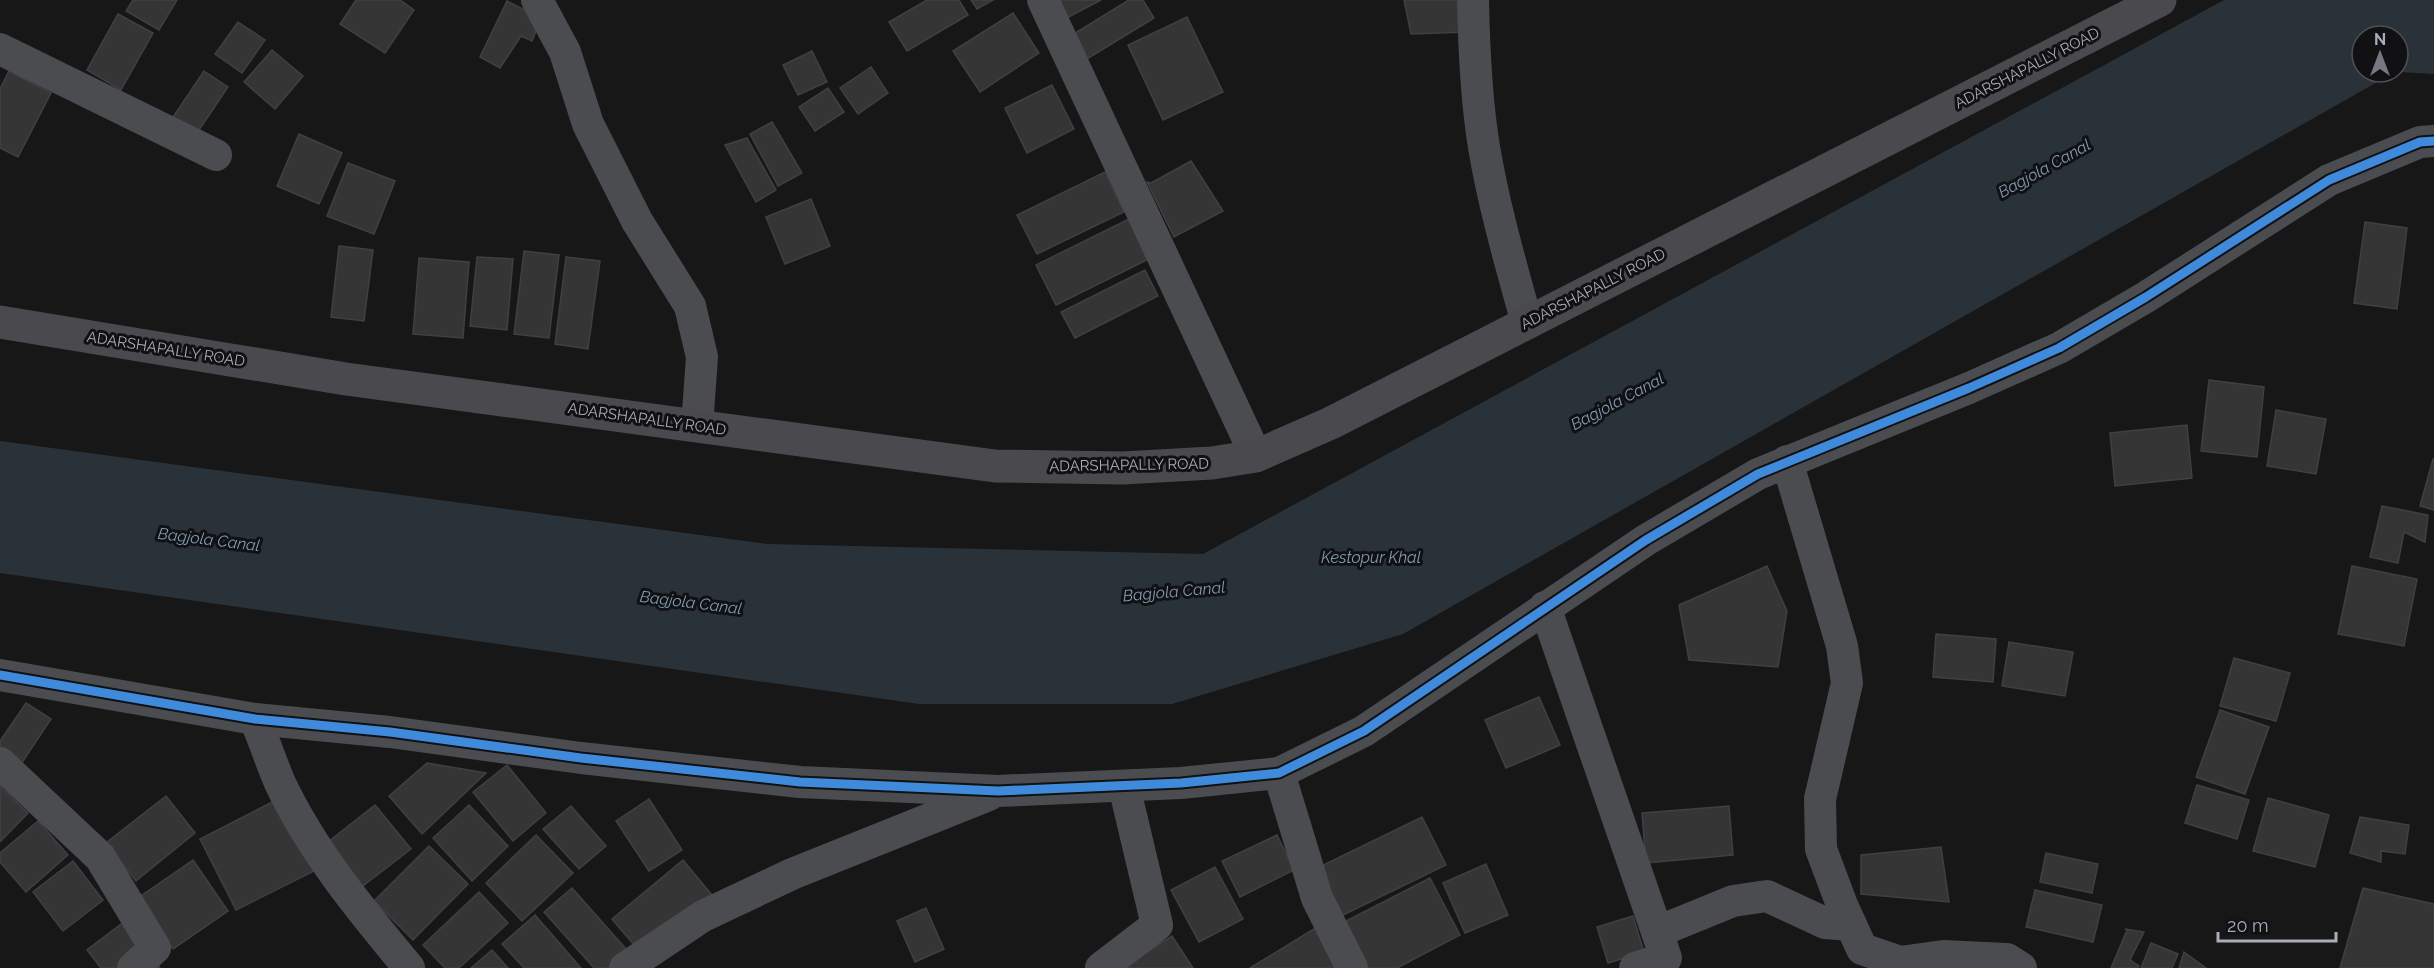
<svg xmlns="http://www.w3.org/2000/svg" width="2434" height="968" viewBox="0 0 2434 968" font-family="Raleway,sans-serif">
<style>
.water{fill:#2a3239}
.building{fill:#353536;stroke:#3f4043;stroke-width:1.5}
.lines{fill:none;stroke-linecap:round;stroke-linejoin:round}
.street{stroke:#4b4c50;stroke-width:32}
.secondary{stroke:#4a4a4e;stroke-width:33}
.cycleway-casing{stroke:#111113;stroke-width:13}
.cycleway{stroke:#408adc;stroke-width:9}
.labels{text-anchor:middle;stroke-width:6;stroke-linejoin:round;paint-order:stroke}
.street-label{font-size:15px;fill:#a8adb8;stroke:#111113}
.water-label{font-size:16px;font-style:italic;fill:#7f9bb3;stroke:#111113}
</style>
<rect width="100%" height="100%" fill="#171717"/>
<path class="water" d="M2224 0H2434V74L2398 72V36H2362V72H2395L1403 634 1172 704H919L0 573V441L767 544 1203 554Z"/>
<g class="building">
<path d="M133 0H177L159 30 126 11Z"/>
<path d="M356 0H400L414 10 385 53 340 24Z"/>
<path d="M927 0H959L968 15 907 51 889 22Z"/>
<path d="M971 0H993L977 9Z"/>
<path d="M1047 0H1101L1059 22Z"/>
<path d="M1129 0H1143L1154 18 1082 62 1067 38Z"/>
<path d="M1404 0H1459L1466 32 1411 34Z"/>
<path d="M507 1 541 18 532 41 521 36 500 68 480 57Z"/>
<path d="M1013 13 1039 53 980 92 953 51Z"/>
<path d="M118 14 153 33 121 90 87 70Z"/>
<path d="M1187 17 1223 92 1163 120 1128 45Z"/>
<path d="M238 22 265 40 242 73 215 54Z"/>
<path d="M272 50 303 76 275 109 244 82Z"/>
<path d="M812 51 827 82 798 95 783 65Z"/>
<path d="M871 67 888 93 858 114 840 88Z"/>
<path d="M9 71 51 93 18 157 0 148V89Z"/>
<path d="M204 71 228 87 195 136 171 120Z"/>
<path d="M1052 85 1074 129 1027 153 1005 108Z"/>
<path d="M828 88 844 112 815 131 799 107Z"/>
<path d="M772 122 802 173 778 186 750 134Z"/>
<path d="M299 134 342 153 319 204 277 186Z"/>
<path d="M747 138 776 190 756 202 725 145Z"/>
<path d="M1191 161 1223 211 1174 237 1147 182 1151 183Z"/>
<path d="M348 163 395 181 374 234 327 216Z"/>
<path d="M1105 172 1124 212 1037 254 1017 215Z"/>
<path d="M811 199 830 246 785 264 766 217Z"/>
<path d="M1129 219 1149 259 1056 305 1036 265Z"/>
<path d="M2365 222 2407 228 2397 309 2354 303Z"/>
<path d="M339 246 373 250 364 321 331 317Z"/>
<path d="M524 251 559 255 549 338 514 334Z"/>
<path d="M477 257 513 259 507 330 470 326Z"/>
<path d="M566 257 600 261 588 349 555 344Z"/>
<path d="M419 258 469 262 463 338 413 334Z"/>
<path d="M1145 270 1158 296 1075 338 1061 312Z"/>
<path d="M2209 380 2264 387 2257 457 2201 451Z"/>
<path d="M2276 410 2326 419 2316 474 2267 466Z"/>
<path d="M2187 425 2192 478 2115 486 2110 433Z"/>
<path d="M2433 459H2434V510L2420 506Z"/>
<path d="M2382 506 2428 515 2425 542 2404 532 2398 563 2370 557Z"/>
<path d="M1767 566 1787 611 1778 667 1689 660 1679 605Z"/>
<path d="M2352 566 2417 579 2404 646 2338 634Z"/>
<path d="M1936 634 1996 639 1993 682 1933 677Z"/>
<path d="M2009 642 2073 652 2065 696 2002 686Z"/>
<path d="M2234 658 2290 673 2276 721 2220 706Z"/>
<path d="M1539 697 1560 745 1506 768 1485 720Z"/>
<path d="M26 703 51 719 19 767 0 754V741Z"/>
<path d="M2220 710 2269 727 2245 794 2196 777Z"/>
<path d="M427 763 486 773 422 834 389 796Z"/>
<path d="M507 765 546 813 513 841 473 792Z"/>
<path d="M2197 785 2249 800 2237 839 2185 823Z"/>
<path d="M0 786 28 813 0 842Z"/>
<path d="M166 796 195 833 136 881 106 843Z"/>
<path d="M280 798 316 870 236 910 200 839Z"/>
<path d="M2268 798 2329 815 2315 867 2253 851Z"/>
<path d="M649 799 682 850 649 871 616 821Z"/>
<path d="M375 805 411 849 359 889 324 845Z"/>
<path d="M469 805 508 846 472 881 433 838Z"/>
<path d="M571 806 606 846 579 869 543 829Z"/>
<path d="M1729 806 1733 855 1646 863 1642 813Z"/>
<path d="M1422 817 1446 865 1337 918 1313 870Z"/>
<path d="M2360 817 2409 825 2405 854 2381 851V862L2350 853Z"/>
<path d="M38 821 68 855 26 892 0 862V853Z"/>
<path d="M536 835 573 873 522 921 486 883Z"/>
<path d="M1277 835 1294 870 1240 897 1222 861Z"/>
<path d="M429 846 468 884 413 940 374 901Z"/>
<path d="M1941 847 1949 902 1861 894V855Z"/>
<path d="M2046 853 2098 864 2092 893 2040 882Z"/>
<path d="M193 860 228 911 173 949 138 898Z"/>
<path d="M683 860 711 894 640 952 612 919Z"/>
<path d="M73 861 103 900 63 931 33 892Z"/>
<path d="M1486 864 1508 915 1465 933 1443 883Z"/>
<path d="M1215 867 1243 919 1199 942 1171 890Z"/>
<path d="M1430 878 1460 935 1397 968H1367L1344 922Z"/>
<path d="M572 888 627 950 608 968H594L544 912Z"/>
<path d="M2363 888 2434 904V968H2340Z"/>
<path d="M2035 890 2102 905 2093 942 2026 927Z"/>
<path d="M479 892 508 923 459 968H445L423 945Z"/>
<path d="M926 908 944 949 915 962 897 921Z"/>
<path d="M535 915 581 968H524L502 944Z"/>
<path d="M1633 916 1644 952 1608 963 1597 927Z"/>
<path d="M125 921 160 968H101L87 950Z"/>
<path d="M1317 927 1343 968H1250Z"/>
<path d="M2125 929 2144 932 2130 960 2139 966 2138 968H2111L2127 930Z"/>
<path d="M1172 936 1193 968H1122Z"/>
<path d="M2151 943 2178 954 2172 968H2141Z"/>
<path d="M492 950 508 968H471Z"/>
<path d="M2184 952 2206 968H2179Z"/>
</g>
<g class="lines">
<g class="street">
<path d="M537 0 565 52 588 124 637 221 690 306 702 357 697 426"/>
<path d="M1043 0 1256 456"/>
<path d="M1473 0C1474 49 1476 99 1484 147 1494 207 1511 265 1527 323"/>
<path d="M0 49 216 155"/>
<path d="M1787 461 1842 646 1847 683 1820 799 1821 849 1842 905 1862 949 1900 962 1943 956 2007 959 2021 968"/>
<path d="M1545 607 1666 958 1635 968"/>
<path d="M0 675 255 719 390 732 581 758 800 782 998 791 1181 783 1279 773 1364 731 1646 540 1758 474 1969 388 2059 348 2146 297 2329 180 2420 142 2434 141"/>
<path d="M255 719C264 740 271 762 280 783 312 851 361 910 409 968"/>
<path d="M0 763 100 857 155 948 133 968"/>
<path d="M1279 773 1317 898 1352 968"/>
<path d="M1657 932 1733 901 1767 896 1825 923 1851 925"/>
<path d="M625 968 703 916 792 874 989 795"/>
<path d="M1101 968 1157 925 1124 786"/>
</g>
<path class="secondary" d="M0 322 346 379 995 466 1123 468 1212 463 1256 456 1331 423 2160 0"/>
<defs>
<path id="cycleway" d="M0 675 255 719 390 732 581 758 800 782 998 791 1181 783 1279 773 1364 731 1646 540 1758 474 1969 388 2059 348 2146 297 2329 180 2420 142 2434 141"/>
</defs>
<use href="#cycleway" class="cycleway-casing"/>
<use href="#cycleway" class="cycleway"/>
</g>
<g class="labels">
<g class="street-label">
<text transform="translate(2027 68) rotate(-27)" y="5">ADARSHAPALLY ROAD</text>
<text transform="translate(1593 289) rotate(-27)" y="5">ADARSHAPALLY ROAD</text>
<text transform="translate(166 349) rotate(9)" y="5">ADARSHAPALLY ROAD</text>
<text transform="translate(647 419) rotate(8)" y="5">ADARSHAPALLY ROAD</text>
<text transform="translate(1129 465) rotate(-1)" y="5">ADARSHAPALLY ROAD</text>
</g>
<g class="water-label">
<text transform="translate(2044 168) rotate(-29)" y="6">Bagjola Canal</text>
<text transform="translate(1617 401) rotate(-28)" y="6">Bagjola Canal</text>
<text transform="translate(209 539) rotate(7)" y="6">Bagjola Canal</text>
<text x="1371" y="563">Kestopur Khal</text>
<text transform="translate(1174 591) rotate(-5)" y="6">Bagjola Canal</text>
<text transform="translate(691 602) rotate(7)" y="6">Bagjola Canal</text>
</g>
</g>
<g transform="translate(2380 54)"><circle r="28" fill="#111113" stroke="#4d4f55" stroke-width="1.5"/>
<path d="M0-4.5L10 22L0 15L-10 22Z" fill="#757880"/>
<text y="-9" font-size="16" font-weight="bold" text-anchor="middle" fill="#a8adb8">N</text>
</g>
<path d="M2218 932v9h118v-9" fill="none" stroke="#a8adb8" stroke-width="3"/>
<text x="2227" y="932" font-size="18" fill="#a8adb8" stroke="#111113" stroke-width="4.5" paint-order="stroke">20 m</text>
</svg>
